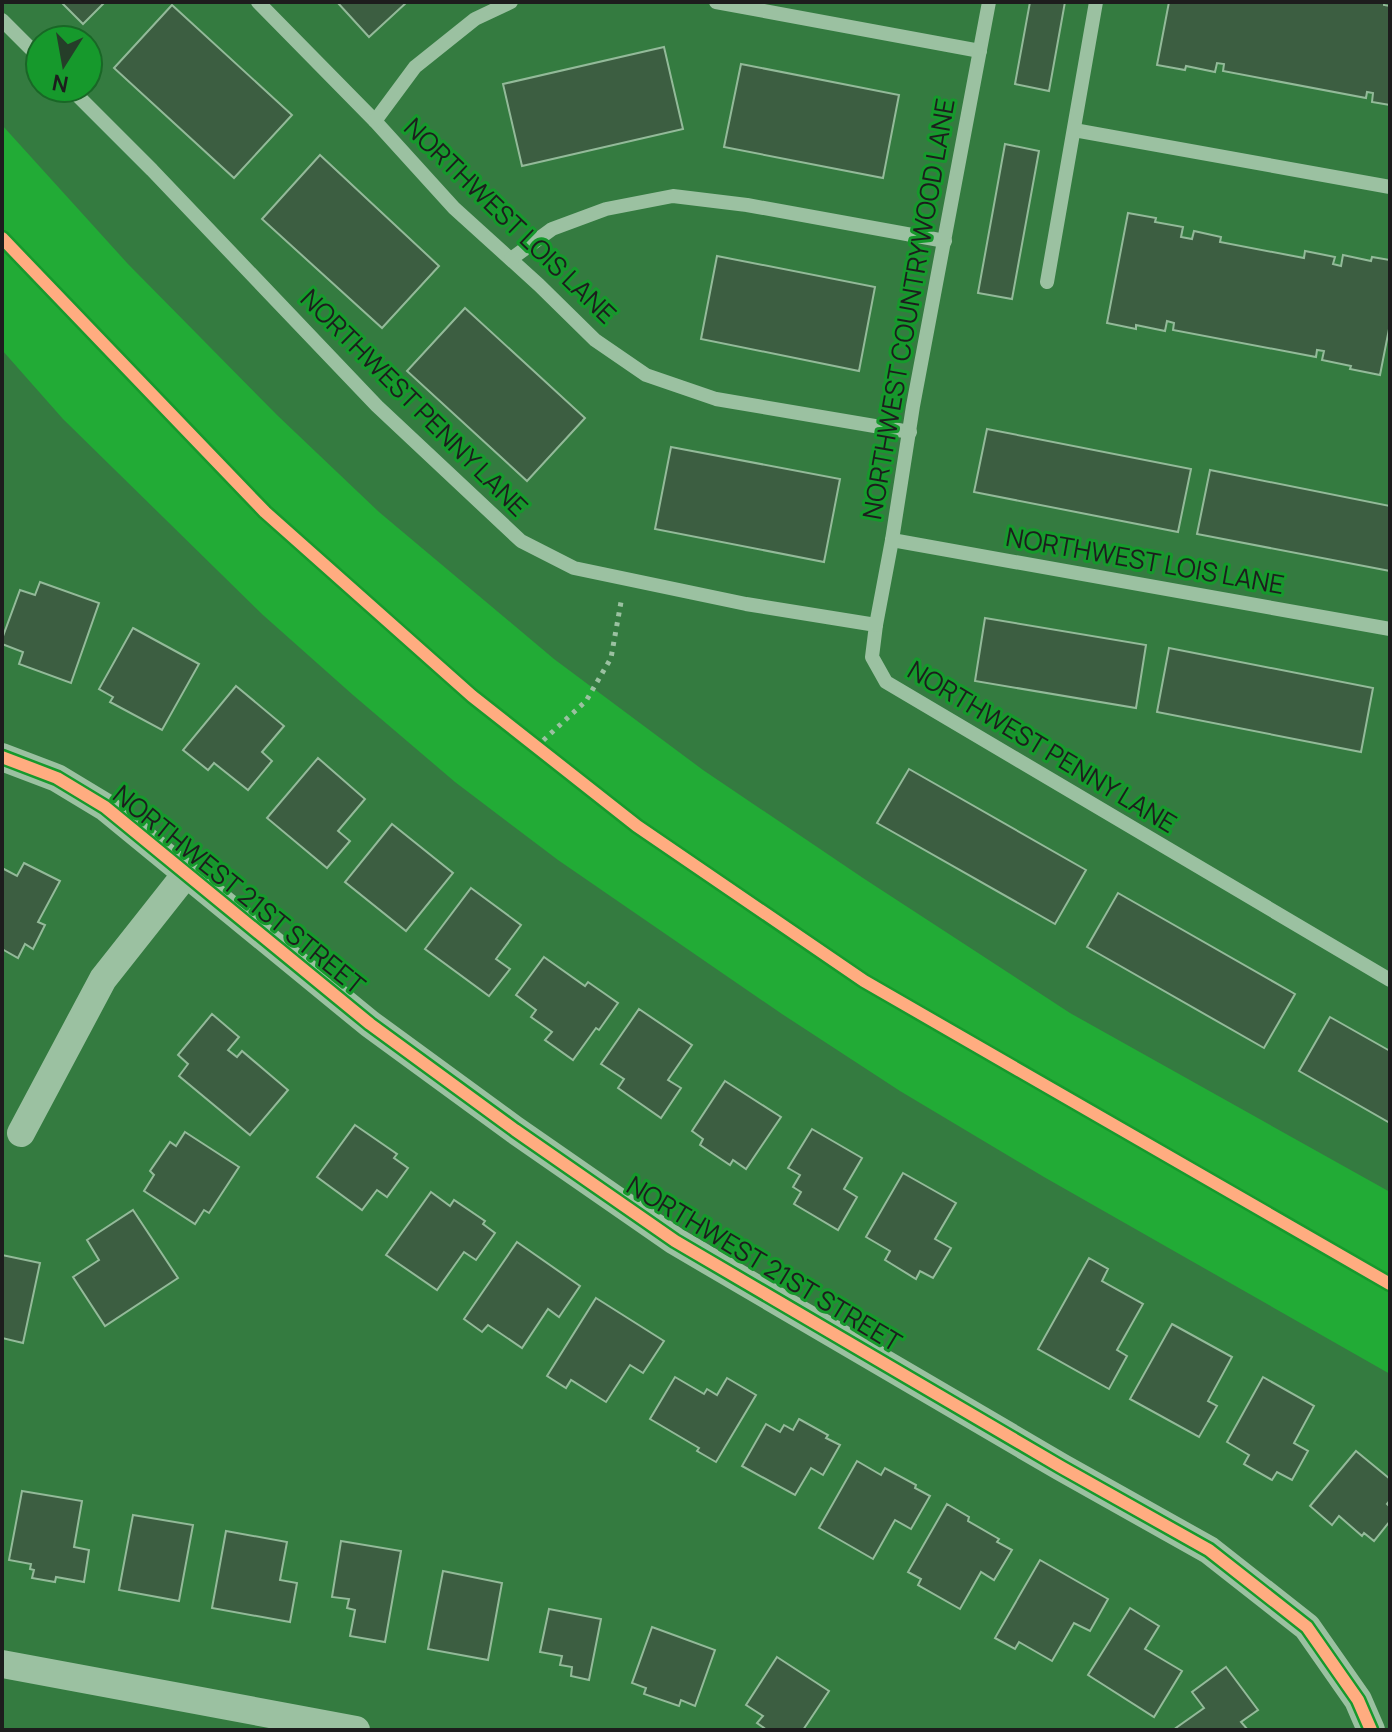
<svg xmlns="http://www.w3.org/2000/svg" width="1392" height="1732" viewBox="0 0 1392 1732" font-family="Manrope,sans-serif">
<style>
.green{fill:#22ab36}
.building{fill:#3c5e41;stroke:#93ba99;stroke-width:2}
.lines{fill:none;stroke-linecap:round;stroke-linejoin:round}
.path{stroke:#9bc1a1;stroke-width:5;stroke-dasharray:4 6;stroke-linecap:butt}
.lane{stroke:#9bc1a1;stroke-width:14}
.street{stroke:#9bc1a1;stroke-width:28}
.cycleway-casing{stroke:#16992c;stroke-width:17}
.cycleway{stroke:#ffac80;stroke-width:12}
.labels{text-anchor:middle;stroke-width:6;stroke-linejoin:round;paint-order:stroke}
.street-label{font-size:26px;fill:#1d1d1d;stroke:#16992c}
</style>
<rect width="100%" height="100%" fill="#347b40"/>
<path class="green" d="M2 125 128 264 277 415 379 512 554 659 703 770 863 878 1070 1013 1390 1192V1374L1044 1177 900 1091 782 1014 558 860 455 782 353 695 263 615 63 419 2 350Z"/>
<g class="building">
<path d="M61 2H105L83 24Z"/>
<path d="M337 2H407L369 37Z"/>
<path d="M1030 2H1065L1049 91 1015 84Z"/>
<path d="M1169 2H1384V5L1390 6V105L1372 102 1373 93 1367 92 1366 98 1223 71 1224 64 1217 63 1215 72 1186 66 1185 70 1157 65Z"/>
<path d="M172 5 292 115 234 178 114 68Z"/>
<path d="M664 47 683 129 522 166 503 84Z"/>
<path d="M741 64 899 95 883 178 724 147Z"/>
<path d="M1005 144 1039 151 1012 299 978 293Z"/>
<path d="M320 155 439 266 382 328 262 219Z"/>
<path d="M1128 213 1156 218 1155 222 1183 227 1181 237 1192 239 1194 231 1221 237 1220 242 1304 258 1305 251 1335 257 1333 264 1341 266 1343 255 1371 261 1372 257 1390 260V324L1380 375 1350 369 1351 366 1322 360 1324 351 1317 350 1316 357 1173 330 1174 323 1167 321 1165 331 1136 325V329L1107 323Z"/>
<path d="M717 256 875 287 859 371 701 339Z"/>
<path d="M465 308 585 418 527 481 407 371Z"/>
<path d="M987 429 1191 469 1178 532 974 492Z"/>
<path d="M671 447 840 479 824 562 655 529Z"/>
<path d="M1210 470 1390 506V571L1197 534Z"/>
<path d="M40 582 99 603 71 683 19 664 23 652 2 644V639L20 590 35 595Z"/>
<path d="M985 618 1146 645 1136 708 975 681Z"/>
<path d="M133 628 199 664 162 730 110 702 113 697 99 689Z"/>
<path d="M1169 648 1373 688 1361 752 1157 712Z"/>
<path d="M236 686 284 726 262 752 272 761 248 790 214 763 208 770 183 750Z"/>
<path d="M318 758 365 799 338 831 350 841 327 868 267 818Z"/>
<path d="M909 769 1086 870 1055 924 877 823Z"/>
<path d="M392 824 453 873 406 931 345 882Z"/>
<path d="M24 863 60 881 38 922 45 925 33 949 25 944 18 958 2 949V868L17 876Z"/>
<path d="M471 888 521 925 496 959 510 969 489 996 425 949Z"/>
<path d="M1118 893 1295 994 1264 1048 1087 947Z"/>
<path d="M544 957 585 986 588 982 618 1003 599 1030 596 1028 573 1060 545 1040 552 1032 531 1017 536 1010 516 995Z"/>
<path d="M639 1009 692 1045 668 1080 681 1088 661 1118 618 1088 624 1079 601 1064Z"/>
<path d="M212 1014 239 1037 228 1050 237 1057 242 1051 288 1090 250 1135 179 1076 188 1064 178 1055Z"/>
<path d="M1330 1017 1390 1051V1123L1299 1071Z"/>
<path d="M725 1081 781 1117 746 1169 733 1160 730 1165 700 1145 703 1139 692 1131Z"/>
<path d="M355 1125 397 1154 394 1158 408 1168 387 1197 377 1190 362 1210 317 1177Z"/>
<path d="M812 1129 862 1158 844 1189 857 1197 838 1230 794 1204 801 1192 793 1187 800 1175 788 1168Z"/>
<path d="M185 1132 239 1167 209 1213 204 1210 195 1224 144 1191 154 1175 150 1171 170 1142 176 1146Z"/>
<path d="M903 1173 956 1203 935 1239 951 1248 933 1278 920 1271 916 1279 885 1260 890 1251 866 1237Z"/>
<path d="M431 1192 450 1206 454 1200 485 1221 483 1224 495 1233 476 1260 464 1252 437 1290 386 1255Z"/>
<path d="M133 1210 178 1278 105 1326 73 1277 99 1260 87 1240Z"/>
<path d="M517 1242 580 1286 559 1317 548 1309 522 1348 488 1325 482 1332 464 1319Z"/>
<path d="M2 1255 40 1263 23 1343 2 1338Z"/>
<path d="M1089 1258 1108 1269 1102 1281 1143 1304 1117 1350 1127 1356 1109 1389 1038 1349Z"/>
<path d="M596 1298 664 1341 643 1373 630 1365 606 1402 571 1380 566 1388 547 1376Z"/>
<path d="M1172 1324 1232 1357 1208 1401 1217 1406 1199 1437 1130 1399Z"/>
<path d="M675 1377 704 1394 707 1389 717 1395 727 1378 756 1395 716 1462 697 1451 699 1448 650 1419Z"/>
<path d="M1263 1377 1314 1406 1294 1443 1308 1451 1292 1480 1277 1472 1272 1480 1244 1464 1249 1455 1227 1442Z"/>
<path d="M799 1419 828 1435 826 1438 840 1445 823 1475 811 1468 795 1495 742 1466 766 1424 780 1432 784 1425 793 1430Z"/>
<path d="M1356 1451 1390 1479V1500L1387 1504 1390 1507V1521L1374 1541 1364 1533 1362 1536 1339 1516 1332 1525 1310 1506Z"/>
<path d="M857 1461 881 1475 885 1468 916 1485 915 1488 930 1496 911 1529 895 1520 873 1559 819 1528Z"/>
<path d="M22 1491 82 1501 74 1547 89 1550 84 1582 56 1577 55 1582 32 1578 34 1570 30 1569 31 1564 9 1560Z"/>
<path d="M947 1504 969 1517 968 1521 999 1539 997 1542 1012 1550 994 1580 981 1572 960 1609 918 1585 921 1579 908 1572Z"/>
<path d="M133 1515 193 1525 179 1601 119 1590Z"/>
<path d="M226 1531 287 1542 280 1580 297 1583 290 1622 212 1608Z"/>
<path d="M341 1541 401 1551 385 1642 350 1636 355 1610 347 1608 349 1599 332 1597Z"/>
<path d="M1040 1560 1108 1599 1090 1631 1074 1623 1052 1661 1019 1642 1015 1649 995 1638Z"/>
<path d="M443 1571 502 1583 488 1660 428 1649Z"/>
<path d="M1130 1608 1159 1626 1145 1649 1182 1671 1154 1717 1088 1675Z"/>
<path d="M549 1609 601 1619 589 1680 571 1676 572 1667 560 1665 562 1656 540 1652Z"/>
<path d="M652 1627 715 1650 695 1706 681 1700 679 1706 644 1694 646 1688 632 1683Z"/>
<path d="M777 1657 829 1691 803 1730H762L764 1728 757 1723 763 1716 746 1705Z"/>
<path d="M1226 1667 1258 1710 1241 1722 1248 1730H1173L1204 1708 1192 1692Z"/>
</g>
<g class="lines">
<path class="path" d="M536 747 586 701 611 658 621 602"/>
<g class="lane">
<path d="M258 2 375 121 454 208 539 285 595 340 646 375 716 399 910 432"/>
<path d="M716 2 980 51"/>
<path d="M2 20 40 58"/>
<path d="M70 88 152 170 377 406 521 541 574 568 746 604 876 625 872 657 886 682 1390 980"/>
<path d="M375 121 415 67 475 19 511 2"/>
<path d="M1074 130 1390 187"/>
<path d="M511 259 552 229 606 209 673 196 747 205 945 241"/>
<path d="M1047 282 1096 2"/>
<path d="M892 540 1390 629"/>
<path d="M876 625 892 540 913 406 989 2"/>
</g>
<g class="street">
<path d="M2 757 57 778 105 807 370 1024 515 1130 675 1241 1061 1467 1209 1550 1307 1627 1358 1700 1371 1730"/>
<path d="M21 1133 103 979 186 874"/>
<path d="M2 1664 356 1730"/>
</g>
<defs>
<g id="cycleway">
<path d="M2 238 265 512 472 696 637 826 864 981 1390 1284"/>
<path d="M2 757 57 778 105 807 370 1024 515 1130 675 1241 1061 1467 1209 1550 1307 1627 1358 1700 1371 1730"/>
</g>
</defs>
<use href="#cycleway" class="cycleway-casing"/>
<use href="#cycleway" class="cycleway"/>
</g>
<g class="labels">
<g class="street-label">
<text transform="translate(510 221) rotate(44)" y="9">NORTHWEST LOIS LANE</text>
<text transform="translate(909 309) rotate(-80)" y="9">NORTHWEST COUNTRYWOOD LANE</text>
<text transform="translate(414 403) rotate(45)" y="9">NORTHWEST PENNY LANE</text>
<text transform="translate(1145 561) rotate(10)" y="9">NORTHWEST LOIS LANE</text>
<text transform="translate(1042 747) rotate(31)" y="9">NORTHWEST PENNY LANE</text>
<text transform="translate(239 890) rotate(39)" y="9">NORTHWEST 21ST STREET</text>
<text transform="translate(764 1264) rotate(31)" y="9">NORTHWEST 21ST STREET</text>
</g>
</g>
<rect width="1392" height="1732" fill="none" stroke="#1d1d1d" stroke-width="8"/>
<g transform="translate(64 64) rotate(191)"><circle r="38" fill="#16992c" stroke="#196726" stroke-width="2"/>
<path d="M0-6L14 30L0 20L-14 30Z" fill="#253e29"/>
<text y="-12" font-size="22" font-weight="bold" text-anchor="middle" fill="#1d1d1d">N</text>
</g>
</svg>
